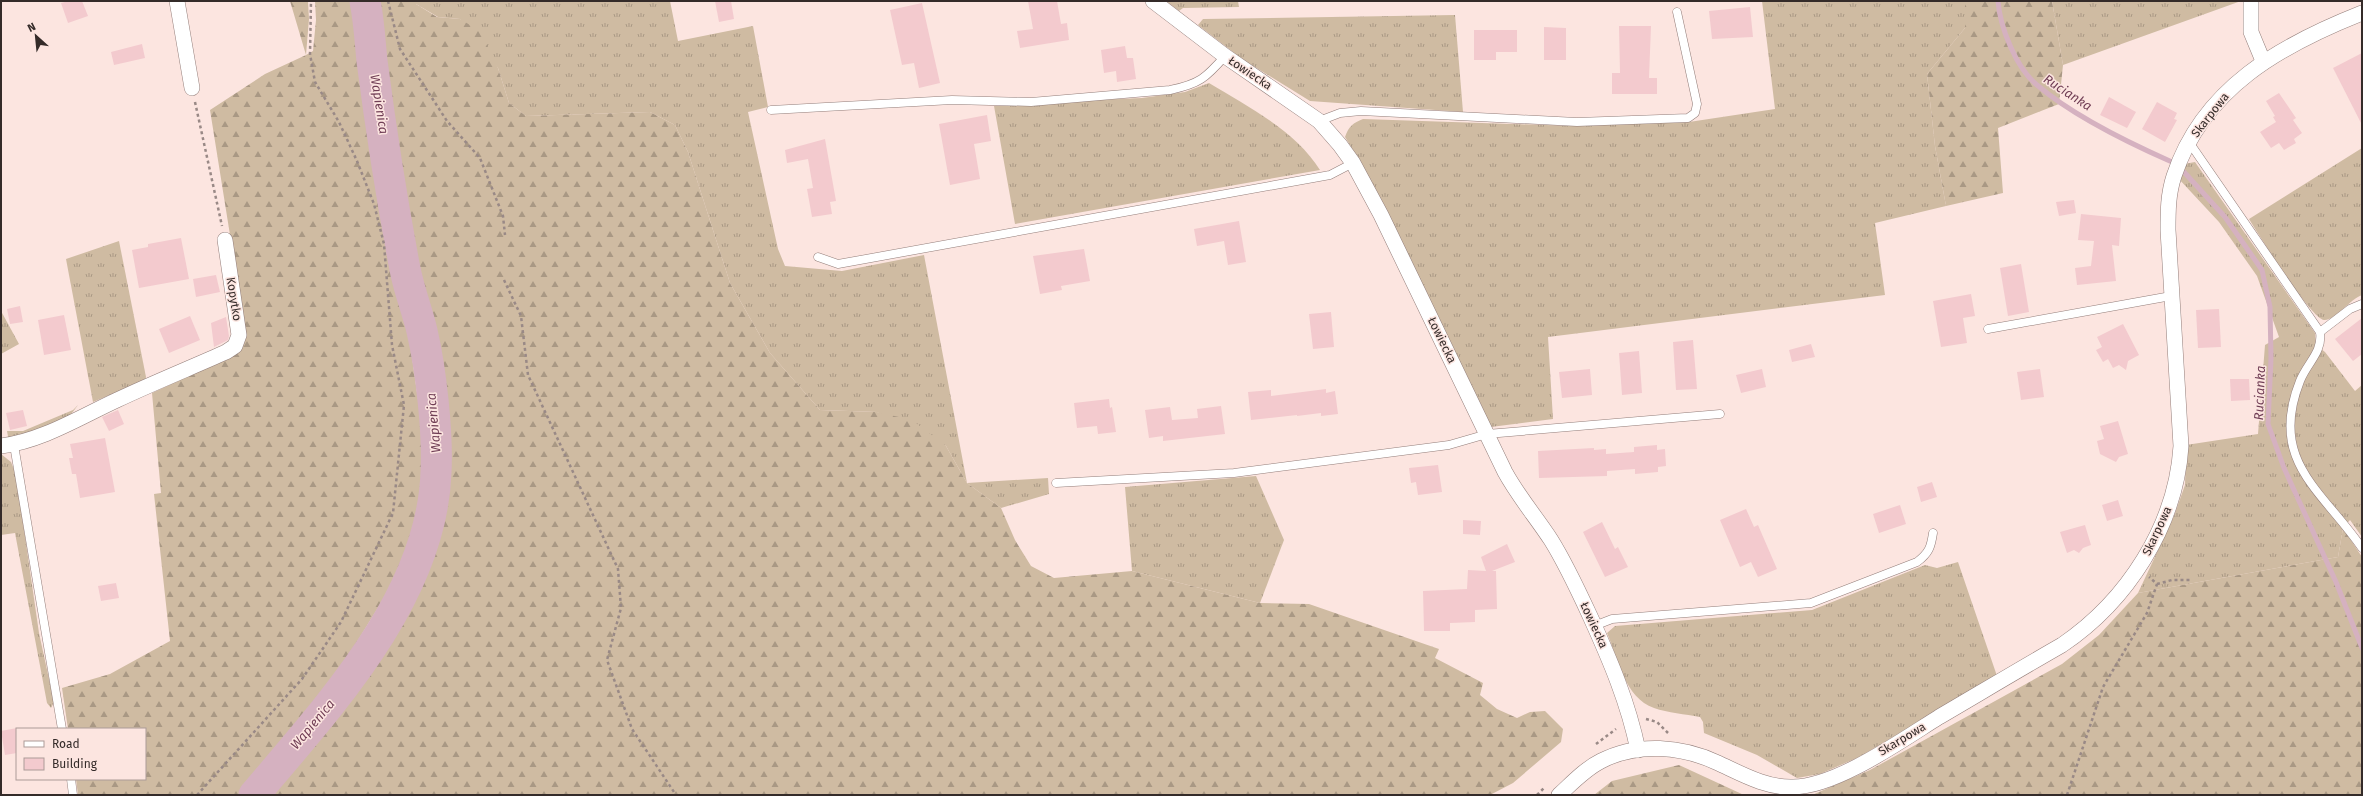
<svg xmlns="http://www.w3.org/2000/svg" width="2363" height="796" viewBox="0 0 2363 796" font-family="'Fira Sans',sans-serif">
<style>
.grass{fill:url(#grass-tufts)}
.forest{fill:url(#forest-firs)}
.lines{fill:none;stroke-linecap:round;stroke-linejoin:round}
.stream{stroke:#d5b1c0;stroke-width:5}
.river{stroke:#d5b1c0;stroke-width:31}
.building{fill:#f3cace}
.lane-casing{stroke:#937e7a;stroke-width:9}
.street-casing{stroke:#937e7a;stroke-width:16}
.path{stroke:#998986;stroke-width:2.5;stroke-dasharray:3 3;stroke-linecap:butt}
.lane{stroke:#fff;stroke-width:8}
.street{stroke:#fff;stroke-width:15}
.labels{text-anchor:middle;stroke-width:3;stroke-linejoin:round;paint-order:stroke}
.street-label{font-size:12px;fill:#342b29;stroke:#fce5e0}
.water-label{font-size:13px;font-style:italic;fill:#703e55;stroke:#fce5e0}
</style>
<defs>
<pattern id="grass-tufts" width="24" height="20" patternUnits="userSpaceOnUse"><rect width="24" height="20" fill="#cfbba2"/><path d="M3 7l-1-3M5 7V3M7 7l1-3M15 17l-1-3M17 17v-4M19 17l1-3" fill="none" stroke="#a99884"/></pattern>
<pattern id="forest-firs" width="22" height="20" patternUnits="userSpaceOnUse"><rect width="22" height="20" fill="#cfbba2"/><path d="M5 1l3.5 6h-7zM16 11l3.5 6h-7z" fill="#a99884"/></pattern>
</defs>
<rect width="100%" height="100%" fill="#fce5e0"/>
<g class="grass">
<path d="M416 1H670L678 41 753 26 768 107 748 112 778 249 785 266 842 271 924 255 967 483 1048 478 1049 494 1001 508 967 483 946 446 877 412 820 410 770 353 730 283 688 152 675 125 650 112 526 116 509 103 498 68 460 19 438 17 416 4Z"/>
<path d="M1166 1H1238L1239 7 1183 8 1179 11Z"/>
<path d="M1762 1H1965V28L1927 74 1935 146 1946 206 1875 223 1885 295 1548 337 1553 419 1491 427 1361 163 1345 137C1349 126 1353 123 1363 119L1575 126 1689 122 1775 109Z"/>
<path d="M2052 1H2241L2063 65Z"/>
<path d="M1455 15 1463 112 1310 101 1242 59 1198 25 1203 19Z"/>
<path d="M1209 83C1247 106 1296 131 1320 170L1015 224 994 106H1031L1070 101 1142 98 1185 92Z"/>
<path d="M2362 148V295C2350 299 2335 321 2324 320 2311 319 2259 235 2249 219Z"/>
<path d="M2195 162 2315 333 2316 345 2325 352 2355 391 2362 385V537L2350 520 2343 528 2338 557 2138 593 2174 516 2185 485 2186 445 2258 434 2265 345 2279 337 2257 276 2219 222 2178 178 2184 164Z"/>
<path d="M119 241 146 377 145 380 93 402 66 259Z"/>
<path d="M1 311 19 344 1 354Z"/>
<path d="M78 405 69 417 9 442 7 431H23L73 410Z"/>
<path d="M1 454 11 462 16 474 39 633 54 702 51 708 47 703 15 533 1 535Z"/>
<path d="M1256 476 1284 540 1260 603 1132 571 1125 487Z"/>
<path d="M1958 562 1997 676 1859 757 1820 774 1797 778 1757 755 1704 733 1703 722 1700 717C1685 714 1668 713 1654 708 1625 698 1618 659 1607 633L1615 626 1812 610 1925 565 1937 568Z"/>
</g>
<g class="forest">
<path d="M290 1H308L309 19 306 55 313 51 316 20 315 1H354L358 13 362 58 376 136 393 257 407 321 420 414 423 467 417 528 392 585 344 663 241 795H78L76 779H145V729H68L62 688 110 674 170 641 154 494 161 493 152 393 230 357C240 351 244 346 246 335L210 110 265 74 306 55Z"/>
<path d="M374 1H416V4L437 17 460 19 480 31 498 68 509 103 526 116 650 112 675 125 688 152 730 283 770 353 820 410 877 412 912 420 946 446 967 483 1001 508 1015 540 1031 566 1054 578 1132 571 1260 603 1309 604 1439 649 1435 658 1483 683 1480 695 1497 709 1517 718 1530 712 1545 711 1563 729 1561 742 1513 783 1490 795H267L359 684 410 595 430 550 441 513 445 470 443 408 433 333 414 267Z"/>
<path d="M1965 1H2052L2063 65 2059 104 1998 128 2003 193 1946 206 1935 146 1927 74 1965 28Z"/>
<path d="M2343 528 2362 557V795H1812L1870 770 2062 664 2099 635 2138 593 2338 557Z"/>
<path d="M1679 765 1744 795H1594L1612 781Z"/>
</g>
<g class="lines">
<g class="stream">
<path d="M1998 1C2000 27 2016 68 2037 85 2072 115 2129 143 2172 162"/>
<path d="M2184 172 2225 217 2262 270 2270 307 2271 358 2268 424 2284 468 2336 582 2362 648"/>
</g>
<path class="river" d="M254 795C330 705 432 596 436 472 438 432 431 370 422 331 417 310 409 290 405 269 392 201 381 130 372 61 370 41 369 21 365 1"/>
</g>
<g class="building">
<path d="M69 1H82L88 16 68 23 61 3Z"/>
<path d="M715 1H731L734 19 719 22Z"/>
<path d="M1028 1H1057L1061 24 1067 23 1069 40 1020 48 1017 31 1033 29Z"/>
<path d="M922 3 940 83 919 88 914 63 902 65 890 10Z"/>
<path d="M1750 7 1753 37 1712 39 1709 11Z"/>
<path d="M1619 26H1651L1649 78H1657V94H1612V73H1620Z"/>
<path d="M1544 27 1566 28V60H1544Z"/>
<path d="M1474 30H1517V52H1496V60H1474Z"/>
<path d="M142 44 145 58 114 65 111 52Z"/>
<path d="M1125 46 1127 58H1133L1136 79 1117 82 1116 71 1104 73 1101 50Z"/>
<path d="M2362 53V125L2333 68Z"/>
<path d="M2279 93 2296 118 2293 120 2302 133 2294 139 2296 143 2284 150 2279 143 2271 148 2260 132 2276 122 2273 117 2275 116 2266 101Z"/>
<path d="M2109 97 2136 112 2127 128 2100 115Z"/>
<path d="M2157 102 2177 113 2174 119 2177 120 2165 142 2142 129Z"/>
<path d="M987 115 991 141 974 144 980 179 950 185 939 124Z"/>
<path d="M825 139 836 201 830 202 832 214 812 217 807 189 813 188 808 159 787 163 785 150Z"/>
<path d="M2074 200 2076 213 2059 216 2056 202Z"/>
<path d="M2081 214 2121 218 2119 246 2112 245 2116 281 2077 285 2075 268 2091 266 2094 241 2078 240Z"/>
<path d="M1239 221 1246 262 1228 265 1224 241 1197 246 1194 229Z"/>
<path d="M181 238 189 279 139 288 132 250 148 247V244Z"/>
<path d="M1084 249 1090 281 1061 286 1062 290 1040 294 1033 256Z"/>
<path d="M2021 264 2029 312 2008 316 2000 268Z"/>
<path d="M216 275 220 292 196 297 193 279Z"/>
<path d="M1971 294 1975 316 1963 318 1967 343 1941 347 1933 301Z"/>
<path d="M20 306 23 322 10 324 7 309Z"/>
<path d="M2219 309 2221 347 2198 348 2196 310Z"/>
<path d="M1331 312 1334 347 1313 349 1309 314Z"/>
<path d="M64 315 71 350 44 355 38 320Z"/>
<path d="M190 316 200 340 169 353 159 329Z"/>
<path d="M226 317 229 336 228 340 214 347 211 323Z"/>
<path d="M2362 318V354L2353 361 2335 339Z"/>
<path d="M2123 324 2139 355 2128 361 2126 370 2119 365 2113 368 2108 359 2103 362 2096 350 2102 347 2097 337Z"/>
<path d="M1693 340 1697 389 1676 390 1673 342Z"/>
<path d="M1811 344 1815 357 1792 362 1789 350Z"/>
<path d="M1639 351 1642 393 1622 395 1619 353Z"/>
<path d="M1590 369 1592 395 1562 398 1559 372Z"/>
<path d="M1762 369 1766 387 1741 393 1736 375Z"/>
<path d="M2040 369 2044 397 2021 400 2017 372Z"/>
<path d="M2230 379H2249L2250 400 2231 401Z"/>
<path d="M1326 389V393L1335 391 1338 414 1321 416V413L1297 416V415L1251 420 1248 392 1271 390V396Z"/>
<path d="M1109 399 1110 408 1112 407 1116 432 1098 434 1097 426 1077 428 1074 403Z"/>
<path d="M1221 406 1225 434 1163 441V436L1149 438 1145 410 1170 407 1172 420 1198 418 1197 409Z"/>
<path d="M23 410 27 426 10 430 6 413Z"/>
<path d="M118 410 124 424 109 431 102 417Z"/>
<path d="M2118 421 2128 454 2119 457 2116 462 2100 454 2097 441 2104 439 2100 426Z"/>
<path d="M105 438 115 492 80 498 76 474H72L69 458H73L70 444Z"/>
<path d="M1657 445V450L1665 449 1666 466 1658 467V472L1635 474V469L1607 471V476L1539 478 1538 451 1594 448V450L1606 449V454L1634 452V447Z"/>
<path d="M1438 465 1442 492 1418 495 1416 482 1411 483 1409 468Z"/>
<path d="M1932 482 1937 497 1921 502 1917 487Z"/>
<path d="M2118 500 2123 516 2107 521 2102 505Z"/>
<path d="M1900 505 1906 524 1879 533 1873 514Z"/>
<path d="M1746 509 1754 527 1758 525 1777 569 1758 577 1751 562 1740 567 1720 520Z"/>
<path d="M1463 520 1481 521 1480 535 1463 534Z"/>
<path d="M1602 522 1615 549 1618 547 1628 567 1605 577 1583 532Z"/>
<path d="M2085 525 2091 545 2083 548 2079 553 2074 550 2067 553 2060 532Z"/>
<path d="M1507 544 1515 562 1492 571H1496L1497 609 1475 610V622L1450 623V631H1424L1423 591 1467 589 1468 570 1486 571 1481 557Z"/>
<path d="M116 583 119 598 101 601 98 586Z"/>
<path d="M17 728V753L5 755 1 731Z"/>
</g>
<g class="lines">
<defs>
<g id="lane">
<path d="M771 110 952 100 1031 102 1170 90C1199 84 1206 78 1225 56"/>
<path d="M1319 121 1340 113 1361 111 1577 122 1688 118 1695 113 1697 104 1677 12"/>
<path d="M2189 142 2320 332C2323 352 2307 363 2300 381 2268 461 2322 490 2362 548"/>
<path d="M818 257 838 264 1330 175 1353 163"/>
<path d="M1988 329 2171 296"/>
<path d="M2320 332 2350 309 2362 304"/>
<path d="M14 445 62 729"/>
<path d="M1056 483 1234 473 1449 445 1487 434 1720 414"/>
<path d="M1594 626 1612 619 1811 603 1917 562C1929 553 1931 547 1933 533"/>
<path d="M71 779 73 795"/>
</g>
<g id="street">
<path d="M177 1 192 88"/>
<path d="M1153 1 1225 56 1319 121 1340 145 1353 163 1381 215 1505 472C1518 496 1536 517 1551 540 1566 564 1578 590 1590 616 1610 660 1628 702 1638 750"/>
<path d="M2251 1V32L2263 61"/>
<path d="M1 446C42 441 80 417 117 400 153 383 190 368 226 352L235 346 239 335 225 240"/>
<path d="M1559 795C1572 783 1585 769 1601 761 1638 742 1682 746 1718 763 1742 774 1766 788 1793 787 1836 787 1902 740 1939 717 1980 693 2020 669 2062 645 2127 601 2176 526 2181 446L2168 230C2168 212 2168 194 2174 176 2203 88 2281 45 2362 13"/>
</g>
</defs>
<use href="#lane" class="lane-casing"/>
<use href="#street" class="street-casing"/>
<g class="path">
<path d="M388 1 400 49 447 121 480 158 503 216 505 235"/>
<path d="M195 102 222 226"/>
<path d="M504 280 521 316 528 375 618 569 621 608 607 660 632 729 676 795"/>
<path d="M2157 584 2172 580H2191"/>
<path d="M1646 719 1657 722 1668 733"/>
<path d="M1596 744 1616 729"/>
<path d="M197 795 302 679 341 622 393 513 404 405 392 345 384 244 374 204 357 161 339 122 315 82 310 54 311 1"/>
<path d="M1537 795 1545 787"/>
<path d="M2067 795 2103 687 2147 613 2157 584 2149 577"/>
</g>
<use href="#lane" class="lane"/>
<use href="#street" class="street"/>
</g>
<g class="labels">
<g class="street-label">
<text transform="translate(1250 73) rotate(34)" y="4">Łowiecka</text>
<text transform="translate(2210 115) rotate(-52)" y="4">Skarpowa</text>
<text transform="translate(234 299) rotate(81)" y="4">Kopytko</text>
<text transform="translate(1442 340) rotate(64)" y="4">Łowiecka</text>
<text transform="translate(2157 531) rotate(-65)" y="4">Skarpowa</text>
<text transform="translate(1594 625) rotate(65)" y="4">Łowiecka</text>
<text transform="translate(1902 739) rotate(-31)" y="4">Skarpowa</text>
</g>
<g class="water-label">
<text transform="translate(2068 92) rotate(33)" y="5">Rucianka</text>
<text transform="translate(380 104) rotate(81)" y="5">Wapienica</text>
<text transform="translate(2259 393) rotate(-88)" y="5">Rucianka</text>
<text transform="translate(433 423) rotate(-95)" y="5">Wapienica</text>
<text transform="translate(312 724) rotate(-50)" y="5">Wapienica</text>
</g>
</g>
<rect width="2363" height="796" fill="none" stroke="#342b29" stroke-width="4"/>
<rect x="16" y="728" width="130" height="52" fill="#fce5e0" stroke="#ac9b97"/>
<rect x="24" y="741" width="20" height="6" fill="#ffffff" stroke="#ac9b97"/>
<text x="52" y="748" font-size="12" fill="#342b29">Road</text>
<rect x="24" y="758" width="20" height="12" fill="#f3cace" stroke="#ac9b97"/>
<text x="52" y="768" font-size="12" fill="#342b29">Building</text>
<g transform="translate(36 36) rotate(333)" stroke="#fce5e0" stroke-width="3" paint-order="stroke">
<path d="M0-3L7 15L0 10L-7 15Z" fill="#342b29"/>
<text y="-6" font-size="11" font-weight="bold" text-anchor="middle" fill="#342b29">N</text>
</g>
</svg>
